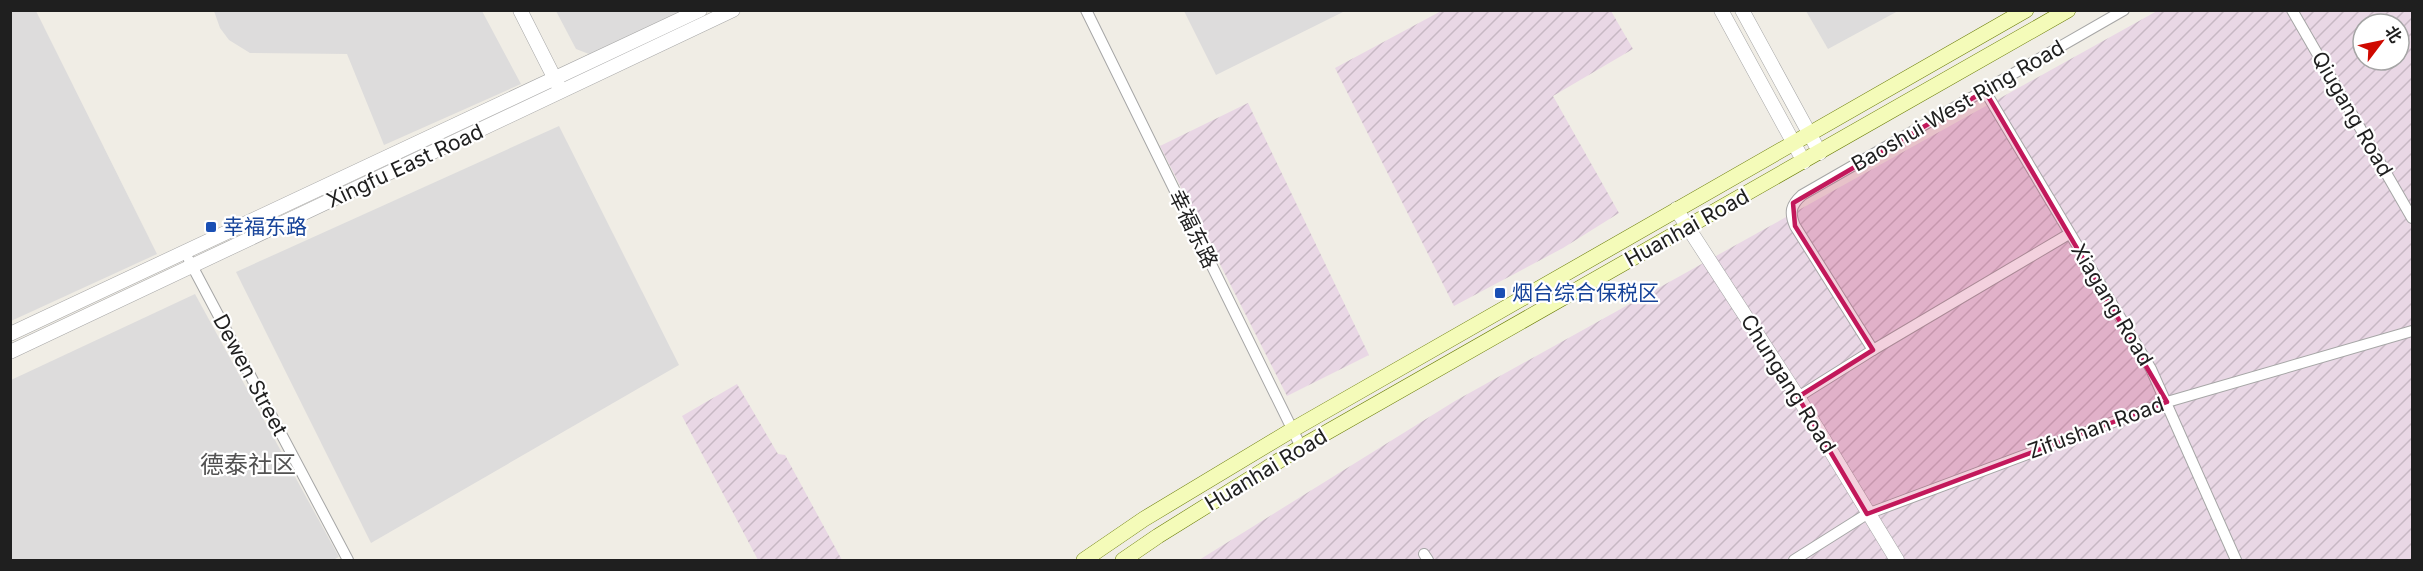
<svg xmlns="http://www.w3.org/2000/svg" width="2423" height="571" viewBox="0 0 2423 571" font-family="Inter,'Noto Sans SC',sans-serif">
<style>
.residential{fill:#dddcdc}
.industrial{fill:url(#industrial-furrows);fill-rule:evenodd}
.lines{fill:none;stroke-linecap:round;stroke-linejoin:round}
.minor-casing{stroke:#a6a6a6;stroke-width:12}
.tertiary-casing{stroke:#a6a6a6;stroke-width:15}
.secondary-casing{stroke:#677a03;stroke-width:16}
.minor{stroke:#fff;stroke-width:10}
.tertiary{stroke:#fff;stroke-width:14}
.secondary{stroke:#f4fbb9;stroke-width:15}
.marked{fill:#c2185b;fill-opacity:0.2;stroke:#c2185b;stroke-width:4.5;stroke-linejoin:round}
.transit-dot{fill:#1a4fb4;stroke:#fff;stroke-width:2}
.labels{text-anchor:middle;stroke-width:4.5;stroke-linejoin:round;paint-order:stroke}
.street-label{font-size:21px;fill:#1f1f1f;stroke:#fff}
.transit-label{font-size:21px;fill:#164399;stroke:#fff;text-anchor:start}
.quarter-label{font-size:24px;fill:#525252;stroke:#fff}
</style>
<defs>
<pattern id="industrial-furrows" width="10" height="10" patternUnits="userSpaceOnUse" patternTransform="scale(1.5)"><rect width="10" height="10" fill="#e9d7e5"/><path d="M-1 1l2-2M0 10L10 0M9 11l2-2" fill="none" stroke="#c7b8c4"/></pattern>
</defs>
<rect width="100%" height="100%" fill="#f0ede5"/>
<g class="residential">
<path d="M10 11H36L157 254 11 321Z"/>
<path d="M214 11H482L521 84 384 145 347 54 250 53 229 40 220 28Z"/>
<path d="M556 11H681L589 54 576 49Z"/>
<path d="M1184 11H1345L1216 75Z"/>
<path d="M1806 11H1898L1828 49Z"/>
<path d="M559 126 679 365 371 543 236 272Z"/>
<path d="M195 294 339 557 333 560H11V380Z"/>
</g>
<g class="industrial">
<path d="M1443 10 1611 11 1633 49 1553 96 1619 213 1563 248 1454 306 1335 68Z"/>
<path d="M2157 11H2412V560H1199L1455 401ZM2363 24H2399V60H2363Z"/>
<path d="M1248 103 1369 355 1287 396 1160 146Z"/>
<path d="M737 384 778 454 785 455 842 560H758L682 416Z"/>
</g>
<g class="lines">
<defs>
<g id="minor">
<path d="M1086 10 1301 447"/>
<path d="M2292 10 2412 218"/>
<path d="M1985 91 2151 369 2236 560"/>
<path d="M189 260 348 560"/>
<path d="M1873 350 2069 234"/>
<path d="M1798 397 1873 350 1795 226C1789 212 1791 205 1802 195L2124 10"/>
<path d="M1424 554 1428 560"/>
<path d="M1794 560 1867 514 2167 402 2412 331"/>
</g>
<g id="tertiary">
<path d="M520 10 558 85"/>
<path d="M1721 10 1804 162"/>
<path d="M1742 10 1820 153"/>
<path d="M1676 209 1798 397 1897 560"/>
<path d="M10 334 700 10"/>
<path d="M10 352 733 10"/>
</g>
<g id="secondary">
<path d="M1084 560 1144 519 1292 430 2026 10"/>
<path d="M1123 560 1158 536 1301 447 2068 10"/>
</g>
</defs>
<use href="#minor" class="minor-casing"/>
<use href="#tertiary" class="tertiary-casing"/>
<use href="#secondary" class="secondary-casing"/>
<use href="#minor" class="minor"/>
<use href="#tertiary" class="tertiary"/>
<use href="#secondary" class="secondary"/>
</g>
<path class="marked" d="M1985 91 2167 402 1867 514 1798 397 1873 350 1795 226 1793 203Z"/>
<g class="transit-dot">
<rect x="205" y="221" width="12" height="12" rx="3"/>
<rect x="1494" y="287" width="12" height="12" rx="3"/>
</g>
<g class="labels">
<g class="street-label">
<text transform="translate(1958 106) rotate(-30)" y="7">Baoshui West Ring Road</text>
<text transform="translate(2352 114) rotate(60)" y="7">Qiugang Road</text>
<text transform="translate(405 166) rotate(-25)" y="7">Xingfu East Road</text>
<text transform="translate(1687 228) rotate(-29)" y="7">Huanhai Road</text>
<text transform="translate(1193 229) rotate(64)" y="7">幸福东路</text>
<text transform="translate(2112 305) rotate(59)" y="7">Xiagang Road</text>
<text transform="translate(250 375) rotate(62)" y="7">Dewen Street</text>
<text transform="translate(1788 384) rotate(58)" y="7">Chungang Road</text>
<text transform="translate(2096 428) rotate(-20)" y="7">Zifushan Road</text>
<text transform="translate(1266 470) rotate(-31)" y="7">Huanhai Road</text>
</g>
<g class="transit-label">
<text x="223" y="234">幸福东路</text>
<text x="1512" y="300">烟台综合保税区</text>
</g>
<g class="quarter-label">
<text x="248" y="473">德泰社区</text>
</g>
</g>
<rect width="2423" height="571" fill="none" stroke="#1f1f1f" stroke-width="24"/>
<g transform="translate(2381 42) rotate(58)"><circle r="28" fill="#ffffff" stroke="#a5a5a5" stroke-width="1.5"/>
<path d="M0-4.5L10 22L0 15L-10 22Z" fill="#cf0900"/>
<text y="-9" font-size="16" font-weight="bold" text-anchor="middle" fill="#1f1f1f">北</text>
</g>
</svg>
